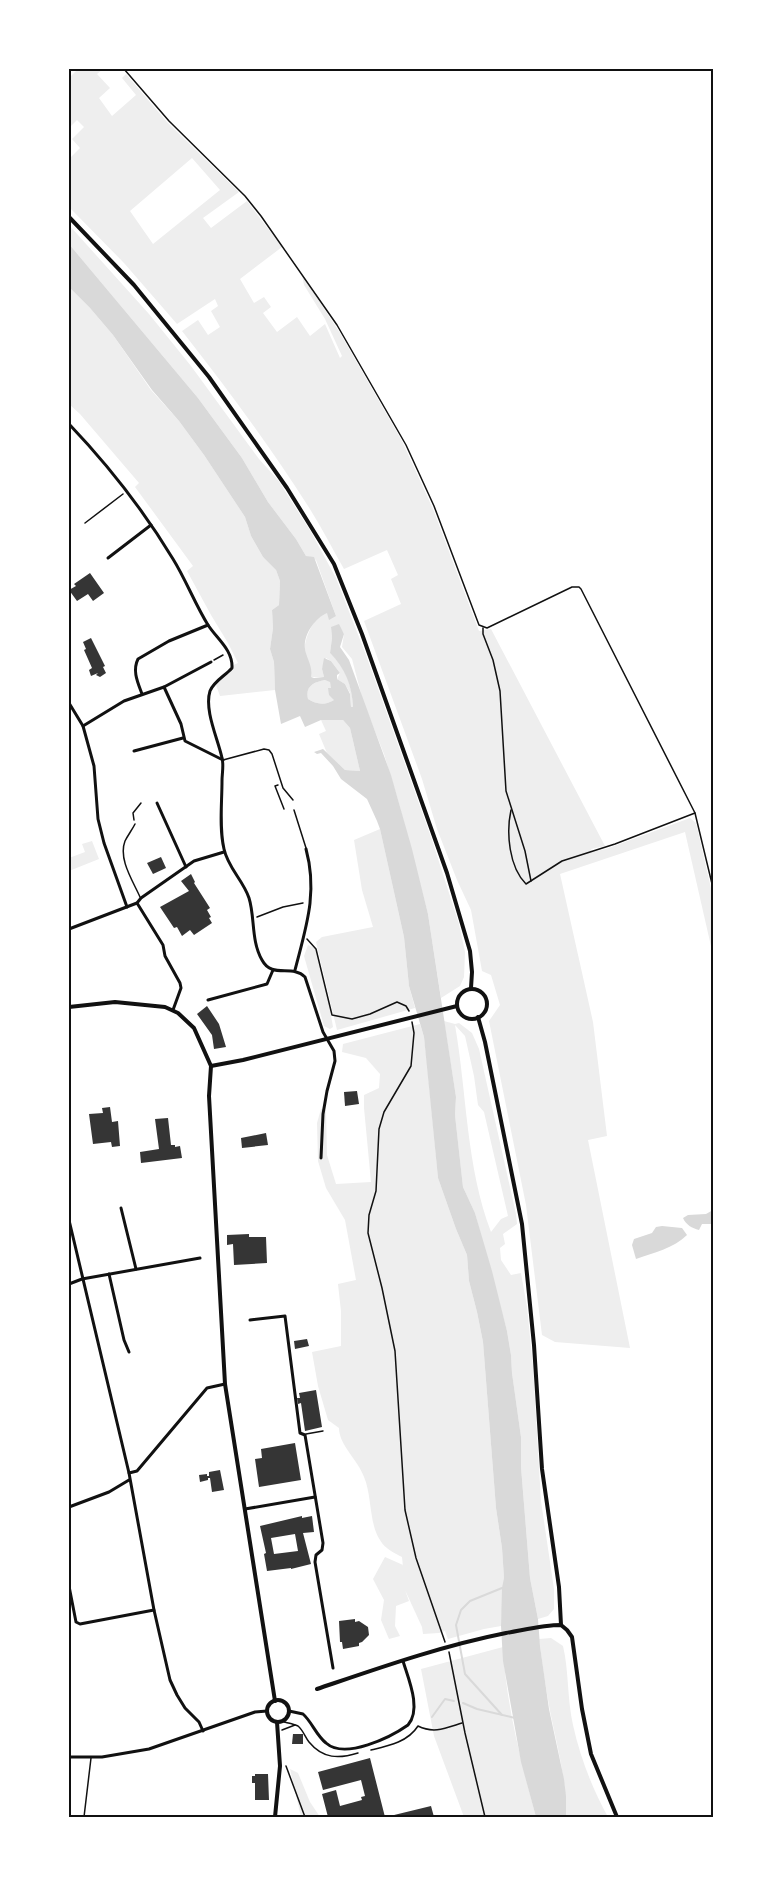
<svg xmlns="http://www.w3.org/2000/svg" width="782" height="1886" viewBox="0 0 782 1886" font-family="'Fira Sans',sans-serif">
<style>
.green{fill:#eee;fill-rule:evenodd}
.water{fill:#d9d9d9;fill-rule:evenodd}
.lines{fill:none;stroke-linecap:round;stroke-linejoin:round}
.stream{stroke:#d9d9d9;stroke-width:2}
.building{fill:#353535;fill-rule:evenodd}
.path{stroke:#111;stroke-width:1.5}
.service{stroke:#111;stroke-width:1.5}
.minor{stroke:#111;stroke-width:3}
.tertiary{stroke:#111;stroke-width:4}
.secondary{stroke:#111;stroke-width:4}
.neatline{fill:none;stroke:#111;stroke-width:2}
</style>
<rect width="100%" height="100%" fill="#fff"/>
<g class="green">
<path d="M78 69H103L97 74 110 88 99 98 112 116 136 95 122 78 126 74 167 122 239 192 203 218 211 228 247 201 282 247 240 279 254 303 264 297 271 307 263 313 277 332 297 317 310 336 325 324 340 358 342 356 325 319 304 285 302 275 340 333 402 441 433 509 479 631 491 629 605 846 591 849 592 852 606 849 690 818 696 823 713 897V955L685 832 560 874 593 1022 607 1136 588 1140 630 1348 555 1342 542 1335 526 1205 489 1021 500 1005 491 975 482 971 471 910 457 880 437 829 422 779 364 621 401 604 391 579 398 575 387 550 344 569C332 548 321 526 308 506 269 445 226 387 182 331L198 320 208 335 220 327 211 311 218 306 215 299 177 324 124 263 69 207V159L80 148 72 139 84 127 77 120 69 128V78ZM192 158 220 190 153 244 130 211Z"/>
<path d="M69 225 149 314 191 366 259 459 278 480 311 532 336 578 366 655 432 840 459 924 465 952 464 977 460 986 441 998 428 914 398 800 384 754 363 701 352 659 342 647 344 634 341 629 331 627 332 638 330 653C346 668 352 685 353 707H351L350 693 345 684 337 679 340 673 331 661 326 658 322 669 324 677H311C309 668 306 658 305 649 304 639 315 614 326 613 328 613 334 615 336 616L316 560 306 556 296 539 268 502 242 458 198 398 69 244Z"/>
<path d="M69 287 90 308 113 335 151 390 179 421 204 455 245 517 251 536 263 557 276 570 280 581 279 605 272 610 273 628 270 649 274 662 275 690 220 696 216 685 231 666 238 663 228 643 211 615 187 571 193 566 135 487 139 483 80 414 69 404Z"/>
<path d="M325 680 330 681 334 700C326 705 317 705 308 699 305 686 314 682 325 680Z"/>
<path d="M321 720H343L350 728 360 771 345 770 327 753 319 734 326 731Z"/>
<path d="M380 829 404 937 409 986 415 1008 337 1030 316 942 322 937 373 927 362 890 354 840Z"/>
<path d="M92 841 99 859 69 871V858L85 852 82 844Z"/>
<path d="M308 945 315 948 329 1004 333 1027 330 1029 324 1026 304 956Z"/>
<path d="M444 1021 455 1024 459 1023 472 1033 479 1049 516 1214 517 1224 503 1234 505 1244 500 1248 501 1260 511 1275 521 1273 527 1307 533 1367 541 1501 554 1589V1609L548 1616 538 1619 530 1578 521 1467V1437L512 1373 511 1355 507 1331 475 1213 463 1187 455 1115 456 1097ZM455 1025 465 1036 474 1076 478 1105 484 1112 508 1216 501 1219 491 1232C466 1166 467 1094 455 1025Z"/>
<path d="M420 1024 424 1037 427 1063 438 1178 456 1229 467 1255 469 1281 477 1312 483 1342 496 1508 502 1548 504 1578 501 1626 484 1629 448 1639 445 1631 439 1633 423 1634 422 1627 405 1590 409 1601 396 1606 395 1626 400 1636 389 1639 381 1620 384 1600 373 1579 385 1557 403 1565V1567L402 1557C394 1553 384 1548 380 1540 369 1524 372 1495 364 1477 358 1460 339 1445 339 1428L328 1420 318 1386 312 1352 341 1346V1311L338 1284 356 1280 345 1220 326 1188 318 1161 317 1123 321 1109 326 1110 327 1155 336 1184 371 1182 364 1108V1095L379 1088 380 1074 366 1058 342 1052 343 1044Z"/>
<path d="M551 1638 563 1646C569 1671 567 1699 573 1725 580 1757 592 1788 608 1817H566C567 1781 557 1746 550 1711 546 1690 543 1668 540 1646L539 1639Z"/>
<path d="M503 1647C506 1705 521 1761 536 1817H464L434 1736 421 1669Z"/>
<path d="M290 1769 298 1773 310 1802 320 1817H301Z"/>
</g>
<g class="water">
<path d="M69 244 198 398 242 458 268 502 296 539 306 556 314 557 336 616 329 620 327 613C315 618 303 635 305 649 307 660 313 666 311 677L314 678 324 677 322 669 324 658 331 661 340 673 337 675V679L345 684 350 694 351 707H353C352 685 345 668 330 653L332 638 331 627 339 624 344 634 340 647 349 660 391 775 412 849 428 914 456 1097 455 1115 463 1187 475 1213 492 1271 507 1331 511 1355 512 1373 521 1437V1467L530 1578 538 1619 540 1646 549 1709 564 1779 566 1796V1817H536L521 1762 503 1661 501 1626 502 1588 504 1578 502 1548 496 1508 483 1342 477 1312 469 1281 467 1255 456 1229 438 1178 424 1037 409 986 404 937 380 829 377 821 367 799 341 779 333 766 321 753 317 754 314 752 323 749 345 770 360 771 350 728 343 720H321L305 727 300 716 281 724 275 690 274 662 270 649 273 628 272 610 279 605 280 581 276 570 263 557 251 536 245 517 204 455 179 421 152 390 113 335 90 308 69 287ZM325 680 330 682 331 688H328L329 695 334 700C326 705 317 705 308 699 305 686 314 682 325 680Z"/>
<path d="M713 1210V1224H702L699 1230C692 1228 686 1225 683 1218L688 1215 706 1214Z"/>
<path d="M662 1226 682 1228 687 1235C674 1248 653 1253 636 1259L632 1245 634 1239 652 1233 656 1227Z"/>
</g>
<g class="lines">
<g class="stream">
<path d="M463 1703 477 1709 515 1718"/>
<path d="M502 1715 465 1674 456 1625 461 1610 470 1601 502 1588"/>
<path d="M432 1717 445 1699 454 1701"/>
</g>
</g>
<g class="building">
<path d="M90 573 104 593 93 601 88 594 77 601 69 590 76 586 74 584Z"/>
<path d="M91 638 105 666 103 667 106 673 100 677 96 675 98 673 91 676 89 670 92 668 84 650 86 649 83 642Z"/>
<path d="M161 857 166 868 153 874 147 863Z"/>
<path d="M191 874 195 882 194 883 210 908 207 910 211 917 209 918 212 923 194 935 190 930 182 936 177 927 174 928 160 907 189 891 181 881Z"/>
<path d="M207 1006 219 1024 226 1047 214 1049 212 1035 197 1014Z"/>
<path d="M357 1091 359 1104 345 1106 344 1092Z"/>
<path d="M110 1107 112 1122 118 1121 120 1146 112 1147 111 1142 93 1144 89 1114 103 1113 102 1108Z"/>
<path d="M168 1118 171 1145H175V1147L180 1146 182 1158 141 1163 140 1152 159 1149 155 1119Z"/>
<path d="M266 1133 268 1145 242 1148 241 1138Z"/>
<path d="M249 1234V1237H266L267 1263 234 1265 233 1244 227 1245V1235Z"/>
<path d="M307 1339 309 1346 295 1349 294 1341Z"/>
<path d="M316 1390 322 1427 305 1431 301 1403 298 1404 297 1398H300L299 1393Z"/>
<path d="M295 1443 301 1480 259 1487 255 1459 262 1458 261 1449Z"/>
<path d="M220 1470 224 1490 212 1492 210 1478H208V1480L200 1482 199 1475 207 1474V1476H209V1472Z"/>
<path d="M302 1516V1518L312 1516 314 1532 303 1533 311 1564 291 1569V1568L267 1571 264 1554 266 1553 260 1526ZM295 1534 298 1551 274 1554 271 1538Z"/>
<path d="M355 1619V1622L359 1621 368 1627 369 1635 362 1642 359 1643V1646L343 1649 342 1642H340L339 1621Z"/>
<path d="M293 1734H303V1744H292Z"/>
<path d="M370 1758 385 1817H328L322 1794 336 1790 340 1806 362 1800 361 1797 365 1796 361 1780 323 1790 318 1772Z"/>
<path d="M255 1774H268L269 1800H255V1783H252V1776H255Z"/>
<path d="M431 1806 434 1817H390V1816Z"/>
</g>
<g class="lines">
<g class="path">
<path d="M124 69 169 121 245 196 261 216 337 325 406 445 434 506 479 625 487 628 572 587H579L581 589 695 813 713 888"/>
<path d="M85 523 123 494"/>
<path d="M483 628V634L493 660 500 691 506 791 525 851 531 881"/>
<path d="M214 660 223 655"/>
<path d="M278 785 275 786 284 809"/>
<path d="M511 810C506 833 509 867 526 884L562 861 615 844 695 813"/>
<path d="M134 820 133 813 141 803"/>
<path d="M257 917 283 907 303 903"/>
<path d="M307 939 316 949 332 1015 352 1019 370 1014 397 1002 406 1006 409 1011"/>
<path d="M412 1022 414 1033 411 1066 384 1112 379 1129 376 1191 369 1215 368 1233 382 1288 395 1351 405 1510 416 1558 445 1642"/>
<path d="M449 1652 465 1733 485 1817"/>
<path d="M284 1722C288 1723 294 1724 298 1726 303 1730 305 1737 309 1742 323 1759 339 1759 358 1753"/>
<path d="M282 1730 295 1725"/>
<path d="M371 1750C388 1746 408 1742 418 1726 434 1734 446 1728 462 1723"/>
<path d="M286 1766 305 1817"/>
</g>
<g class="service">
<path d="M223 760 264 749 269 750 272 754 283 788 293 800"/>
<path d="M294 810 306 848"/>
<path d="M135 824C132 830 128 835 125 841 118 859 133 881 140 897"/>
<path d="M306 1434 323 1431"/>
<path d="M84 1817 91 1758"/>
</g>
<g class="minor">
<path d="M69 424C108 465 144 511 173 559 186 580 195 604 208 625 217 639 233 650 232 668 225 676 214 681 210 691 204 710 218 739 222 758 224 765 222 773 222 781 222 803 219 828 224 849 228 868 243 880 249 898 255 917 251 941 262 960 272 979 292 964 305 977L323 1032 334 1051 335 1061 327 1091 323 1114 321 1158"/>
<path d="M108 558 151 525"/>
<path d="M164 687 181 724 185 741 223 760"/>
<path d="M142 694C138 683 132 671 138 659L169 641 208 625"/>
<path d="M69 703 83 726 94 766 98 819 104 843 127 907"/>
<path d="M83 726 124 701 164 687 211 662"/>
<path d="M134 751 183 738"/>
<path d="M157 803 186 867"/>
<path d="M137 903 163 945 165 956 180 983 181 988 173 1010"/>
<path d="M69 929 137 903 141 898 194 861 224 852"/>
<path d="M295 970C306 927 318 893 306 849"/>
<path d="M208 1000 267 984 273 970"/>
<path d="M121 1208 136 1269"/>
<path d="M69 1220 129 1473 154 1610 170 1680 177 1695 185 1708 199 1722 203 1731"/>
<path d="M109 1274 124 1340 129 1352"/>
<path d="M69 1284 82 1279 200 1258"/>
<path d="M250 1320 285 1316 300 1433 305 1435 323 1543 322 1550 316 1555 315 1562 333 1668"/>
<path d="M129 1473 137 1471 207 1388 225 1384"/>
<path d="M69 1507 109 1492 129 1480"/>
<path d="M245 1509 315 1497"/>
<path d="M69 1586 76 1622 80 1624 154 1610"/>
<path d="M289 1711 303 1714C312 1722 316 1735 326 1743 345 1760 391 1737 408 1725 422 1709 408 1678 403 1661"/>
<path d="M69 1757H102L149 1749 255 1712 267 1711"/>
</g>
<g class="tertiary">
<path d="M69 1007 115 1002 165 1007 178 1013 194 1028 211 1066 209 1096 225 1384 275 1701"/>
<path d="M211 1066 243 1060 457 1006"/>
<circle cx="278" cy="1711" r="11"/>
<path d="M275 1817 280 1766 277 1722"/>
</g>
<g class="secondary">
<path d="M69 217 134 285 209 377 287 488 334 564 362 634 447 873 470 951 472 972 471 988"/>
<circle cx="472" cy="1004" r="15"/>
<path d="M478 1017 485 1042 522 1224 534 1345 542 1469 559 1587 561 1625"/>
<path d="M317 1689C379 1668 441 1646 506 1633 524 1630 543 1625 561 1625L567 1630 572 1637 582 1709 591 1754 617 1817"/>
</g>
</g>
<rect width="782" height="1886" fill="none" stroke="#ffffff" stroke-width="141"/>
<rect x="70" y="70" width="642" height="1746" class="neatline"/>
</svg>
